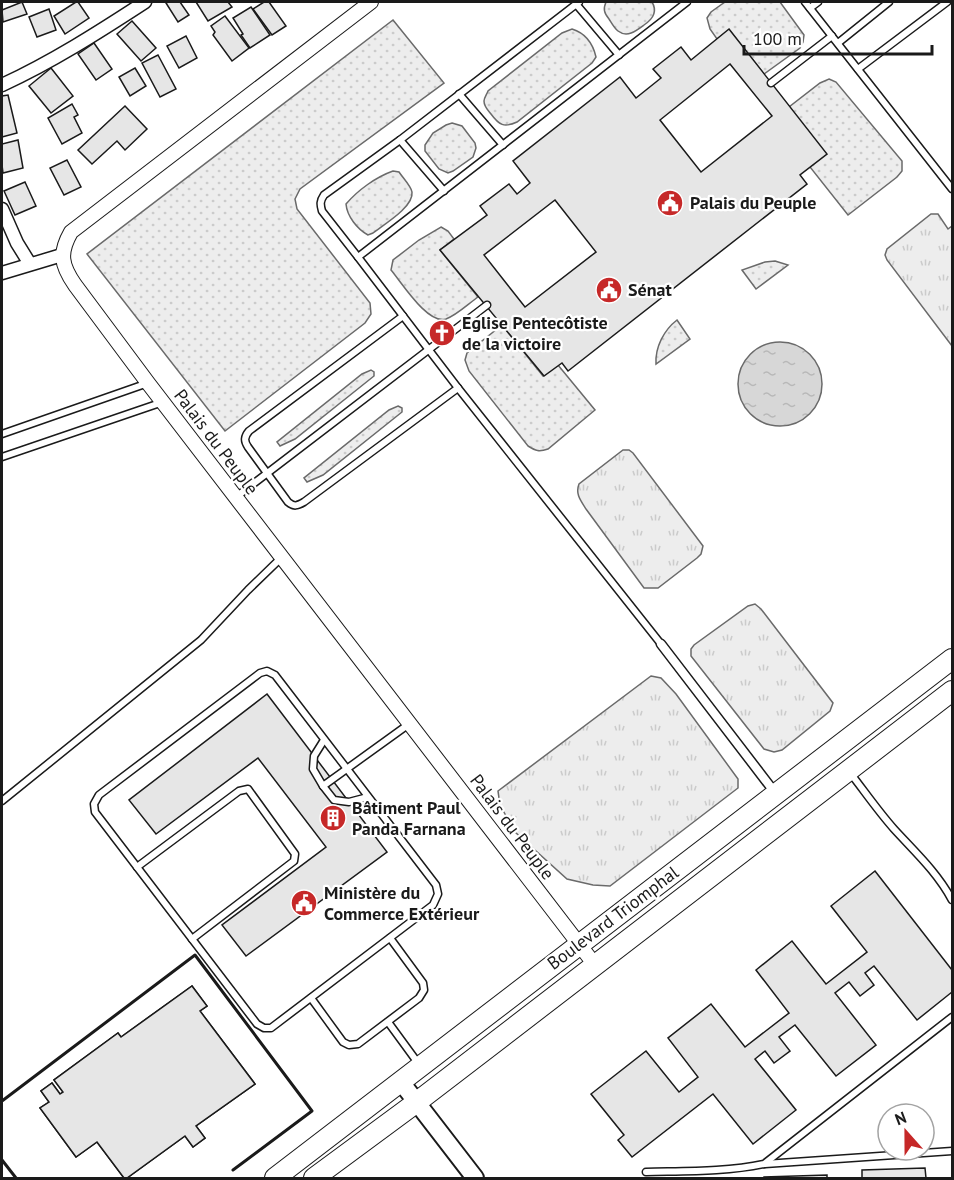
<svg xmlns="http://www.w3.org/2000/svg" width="954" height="1180" viewBox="0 0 954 1180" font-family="'PT Sans',sans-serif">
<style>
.grass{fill:url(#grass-dots);stroke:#6a6a6a;stroke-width:1.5}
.park{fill:url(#park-tufts);stroke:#6a6a6a;stroke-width:1.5}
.water{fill:url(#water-ripples);stroke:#6a6a6a;stroke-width:1.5}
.building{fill:#e6e6e6;stroke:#1a1a1a;stroke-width:1.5;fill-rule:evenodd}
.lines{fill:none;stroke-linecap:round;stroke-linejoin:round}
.service-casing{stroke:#1a1a1a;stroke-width:9}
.pedestrian-casing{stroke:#1a1a1a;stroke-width:11}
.minor-casing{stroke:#1a1a1a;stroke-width:15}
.tertiary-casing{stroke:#1a1a1a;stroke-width:16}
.secondary-casing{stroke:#1a1a1a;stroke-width:20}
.trunk-casing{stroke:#1a1a1a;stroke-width:22}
.service{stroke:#fff;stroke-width:6}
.pedestrian{stroke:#fff;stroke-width:8}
.minor{stroke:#fff;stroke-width:12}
.tertiary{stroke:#fff;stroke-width:14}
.secondary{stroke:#fff;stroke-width:16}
.trunk{stroke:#fff;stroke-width:20}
.wall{stroke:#1a1a1a;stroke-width:3}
.labels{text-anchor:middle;stroke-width:4.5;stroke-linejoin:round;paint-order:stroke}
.poi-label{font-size:18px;font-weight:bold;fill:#1a1a1a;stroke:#fff;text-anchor:start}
.street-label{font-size:18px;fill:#1a1a1a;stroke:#fff}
</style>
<defs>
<pattern id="grass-dots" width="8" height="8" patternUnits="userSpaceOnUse" patternTransform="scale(1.5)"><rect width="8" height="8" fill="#ededed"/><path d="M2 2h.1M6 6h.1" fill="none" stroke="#cbcbcb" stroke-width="1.8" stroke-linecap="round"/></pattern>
<pattern id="park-tufts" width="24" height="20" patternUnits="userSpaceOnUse" patternTransform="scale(1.5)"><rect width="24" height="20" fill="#ededed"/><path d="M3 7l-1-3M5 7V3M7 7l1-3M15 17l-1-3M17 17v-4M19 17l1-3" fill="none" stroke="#cbcbcb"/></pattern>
<pattern id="water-ripples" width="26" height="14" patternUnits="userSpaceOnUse" patternTransform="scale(1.5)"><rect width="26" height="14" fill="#d7d7d7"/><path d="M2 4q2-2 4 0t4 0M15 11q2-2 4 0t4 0" fill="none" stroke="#b8b8b8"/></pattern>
</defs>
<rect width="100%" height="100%" fill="#fff"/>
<g class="grass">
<path d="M606 2H652C658 12 653 19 644 25 636 31 627 38 618 31 614 28 611 22 609 19 604 13 603 9 606 2Z"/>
<path d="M725 2H780L804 35 803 42 800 48 764 74 729 30 717 39 710 29 707 18 711 12Z"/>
<path d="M393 20 444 83 300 189 295 199 297 209 370 303 371 314 365 323 225 431 87 254Z"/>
<path d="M572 29C585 33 593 44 596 57L592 63 517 122C504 128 499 125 491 114 488 110 484 107 484 101 484 98 487 94 488 91L562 33Z"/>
<path d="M829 79 836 82 902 161V171L897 177 848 215 810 167 789 107 820 83Z"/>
<path d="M452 123 462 126 475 143 476 148 473 157 453 171 448 173 439 169 425 151V145L433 133 446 125Z"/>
<path d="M393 171 399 172C403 178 411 186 412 192 414 207 383 225 373 233L368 235C357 229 347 216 346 204 358 190 376 177 393 171Z"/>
<path d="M441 227 448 231 454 239 440 250 478 297C468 304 457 315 446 319 428 325 402 283 391 270L393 260 419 240Z"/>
<path d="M775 261 788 265 756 289 742 270 765 262Z"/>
<path d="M677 320 690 339 656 364C655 347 664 330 677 320Z"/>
<path d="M502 325 543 376 558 365 595 410 548 449C539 452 536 451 528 446L469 371 465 360 467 353Z"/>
<path d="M371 370 374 372V376L295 439 280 446 277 442 362 374Z"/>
<path d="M398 406 402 408V412L323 475 307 482 304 478 389 410Z"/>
</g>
<g class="park">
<path d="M931 214H938L948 229 952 226V346L887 260 885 255 887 249Z"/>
<path d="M623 450H629L633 453 703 546 701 554 697 558 658 588H644L586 509C581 501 575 494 579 484Z"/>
<path d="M755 604 761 609 833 703 830 711 782 750 774 752 764 749 691 656V649L694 645 748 606Z"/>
<path d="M651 676 661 678 676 694 738 779V788L610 886 593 885 567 879 515 832 500 805 498 791Z"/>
</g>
<circle class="water" cx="780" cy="384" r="42"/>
<g class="building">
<path d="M22 2 27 14 3 22 2 10Z"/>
<path d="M76 2H78L89 18 65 34 54 16Z"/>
<path d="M168 2H180L189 15 178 22 166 3Z"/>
<path d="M196 2H228L232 7 208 21Z"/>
<path d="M264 2H269L286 26 272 35 253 9Z"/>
<path d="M251 7 270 35 250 48 241 35 243 34 233 18Z"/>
<path d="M49 9 56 30 37 37 29 17Z"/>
<path d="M225 16 249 48 232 61 213 35 215 32 211 26Z"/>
<path d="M132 21 156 48 141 61 117 34Z"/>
<path d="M729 29 827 154 800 175 807 184 568 371 562 363 544 376 440 250 487 215 480 206 509 184 517 194 530 183 513 161 620 77 636 98 661 78 653 69 681 47 691 60ZM730 64 772 116 701 172 660 120ZM555 200 596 252 525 307 484 255Z"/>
<path d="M186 36 197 58 179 68 167 46Z"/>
<path d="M94 43 112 69 96 80 78 54Z"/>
<path d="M158 55 176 89 160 97 142 63Z"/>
<path d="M51 68 73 96 51 113 29 86Z"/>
<path d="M135 68 146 86 130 96 119 77Z"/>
<path d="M8 95 17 133 2 137V96Z"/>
<path d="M72 104 78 115 74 117 82 133 62 144 48 118Z"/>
<path d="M125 106 147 129 125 150 117 141 92 164 78 150Z"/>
<path d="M18 140 23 168 3 173 2 165V144Z"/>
<path d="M67 160 81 187 64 195 50 168Z"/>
<path d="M25 182 36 206 15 215 4 191Z"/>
<path d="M267 694 387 852 246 956 222 925 326 847 258 758 156 834 129 800Z"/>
<path d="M875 871 952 970V992L917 1020 874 966 865 973 874 985 860 996 849 982 835 993 876 1045 836 1076 795 1025 779 1037 790 1051 774 1063 765 1051 755 1059 796 1110 753 1144 713 1094 632 1157 618 1140 624 1135 591 1094 646 1051 679 1092 698 1077 668 1038 711 1004 745 1047 789 1013 756 970 792 941 826 984 867 952 831 906Z"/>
<path d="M192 986 207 1006 200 1011 255 1084 196 1126 205 1138 193 1147 185 1136 127 1178H124L97 1142 76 1157 40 1108 49 1102 41 1091 52 1083 60 1094 63 1092 54 1080 118 1033 121 1037ZM218 1050 242 1081 191 1119 157 1073 145 1082 179 1128 127 1166 105 1133 151 1100 137 1081 171 1057 185 1075ZM116 1057 131 1078 87 1109 72 1089Z"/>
<path d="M192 986 207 1006 200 1011 255 1084 196 1126 205 1138 193 1147 185 1136 127 1178H124L97 1142 76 1157 40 1108 49 1102 41 1091 52 1083 60 1094 63 1092 54 1080 118 1033 121 1037Z"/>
<path d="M925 1168 926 1178H862V1170Z"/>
<path d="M827 1175V1178H764V1177Z"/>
</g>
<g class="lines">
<defs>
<g id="service">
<path d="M805 2 952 189"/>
<path d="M576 4 619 55"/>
<path d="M810 8 818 2"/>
<path d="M838 43 889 2"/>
<path d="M858 69 947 2"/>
<path d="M771 83 832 36"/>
<path d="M459 94 503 145"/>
<path d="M400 140 444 191"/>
<path d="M358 257 322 211C320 204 320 201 324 195L400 140 579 2"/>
<path d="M403 316 249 431C244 437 244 441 248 447L288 502C294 507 297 506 304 502L458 388"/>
<path d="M2 434 148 383"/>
<path d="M2 457 163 402"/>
<path d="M236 497 487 305"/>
<path d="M661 644 458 388 358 257 687 2"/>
<path d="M267 671 275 675 436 885 438 894 433 905 271 1028H264L257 1024 95 812 94 804 99 795 260 673Z"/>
<path d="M324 740 314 756 313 769 323 786 334 800 349 802 368 797"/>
<path d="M851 774C865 792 878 811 894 829 915 852 937 872 952 900"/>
<path d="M323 786 409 724"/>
<path d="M2 801 201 640 248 590 281 558"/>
<path d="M137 867 239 791 248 789 295 854 294 861 192 939"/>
<path d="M311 998 343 1042 349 1045 358 1044 419 998 424 990 423 983 390 938"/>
<path d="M388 1022 418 1063"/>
<path d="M765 1164 952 1151"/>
<path d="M646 1172C685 1171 726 1172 764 1164L952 1017"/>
</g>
<path id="pedestrian" d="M661 644 776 794"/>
<g id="minor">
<path d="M2 85C52 62 99 32 145 2"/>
<path d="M2 209 17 243 30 264"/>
<path d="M2 273 62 255"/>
</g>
<path id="tertiary" d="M371 2 71 232C59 253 61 265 75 285L148 383 595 965"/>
<path id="secondary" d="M401 1082 475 1178"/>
<g id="trunk">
<path d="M275 1178 952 659"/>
<path d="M314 1178 417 1102 952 691"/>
</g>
</defs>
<use href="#service" class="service-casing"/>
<use href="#pedestrian" class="pedestrian-casing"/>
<use href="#minor" class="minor-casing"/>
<use href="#tertiary" class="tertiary-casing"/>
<use href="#secondary" class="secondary-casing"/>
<use href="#trunk" class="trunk-casing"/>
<use href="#service" class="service"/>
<use href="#pedestrian" class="pedestrian"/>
<use href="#minor" class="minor"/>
<use href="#tertiary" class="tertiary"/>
<use href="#secondary" class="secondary"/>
<use href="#trunk" class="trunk"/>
<g class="wall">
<path d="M2 1101 195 955 312 1111 233 1170"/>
<path d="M2 1160 16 1178"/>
</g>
</g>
<defs>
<symbol id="civic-disc" viewBox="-11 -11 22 22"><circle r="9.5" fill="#c62828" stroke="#fff"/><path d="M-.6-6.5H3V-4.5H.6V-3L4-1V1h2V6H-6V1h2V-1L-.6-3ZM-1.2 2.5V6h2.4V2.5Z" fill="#fff"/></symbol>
<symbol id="church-disc" viewBox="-11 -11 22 22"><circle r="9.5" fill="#c62828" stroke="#fff"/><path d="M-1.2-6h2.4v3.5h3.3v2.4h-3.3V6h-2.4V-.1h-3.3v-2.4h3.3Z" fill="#fff"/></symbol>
<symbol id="building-disc" viewBox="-11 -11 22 22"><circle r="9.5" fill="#c62828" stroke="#fff"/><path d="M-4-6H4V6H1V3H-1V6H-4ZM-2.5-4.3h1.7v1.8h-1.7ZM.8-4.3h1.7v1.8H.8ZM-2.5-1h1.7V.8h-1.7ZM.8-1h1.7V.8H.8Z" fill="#fff"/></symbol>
</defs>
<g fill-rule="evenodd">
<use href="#civic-disc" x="655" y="188" width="30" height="30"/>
<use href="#civic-disc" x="594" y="275" width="30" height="30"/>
<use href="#church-disc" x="427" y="318" width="30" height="30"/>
<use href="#building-disc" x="318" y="803" width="30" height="30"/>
<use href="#civic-disc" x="289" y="888" width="30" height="30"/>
</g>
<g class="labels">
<g class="poi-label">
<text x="690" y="209">Palais du Peuple</text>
<text x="628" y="296">Sénat</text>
<text x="462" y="329">Eglise Pentecôtiste<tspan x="462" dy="21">de la victoire</tspan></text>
<text x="352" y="814">Bâtiment Paul<tspan x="352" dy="21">Panda Farnana</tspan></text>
<text x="324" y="899">Ministère du<tspan x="324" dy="21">Commerce Extérieur</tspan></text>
</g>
<g class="street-label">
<text transform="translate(216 442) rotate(53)" y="6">Palais du Peuple</text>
<text transform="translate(512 827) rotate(53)" y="6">Palais du Peuple</text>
<text transform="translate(613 918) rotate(-37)" y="6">Boulevard Triomphal</text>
</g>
</g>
<rect width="954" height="1180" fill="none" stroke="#1a1a1a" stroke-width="6"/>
<g transform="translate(906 1132) rotate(339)"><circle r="28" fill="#ffffff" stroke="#a3a3a3" stroke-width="1.5"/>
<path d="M0-4.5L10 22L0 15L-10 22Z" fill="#c62828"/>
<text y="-9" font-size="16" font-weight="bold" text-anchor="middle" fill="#1a1a1a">N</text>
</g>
<path d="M744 45v9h188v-9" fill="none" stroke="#1a1a1a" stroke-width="3"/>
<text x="753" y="45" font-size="18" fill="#1a1a1a" stroke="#ffffff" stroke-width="4.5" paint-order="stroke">100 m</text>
</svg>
